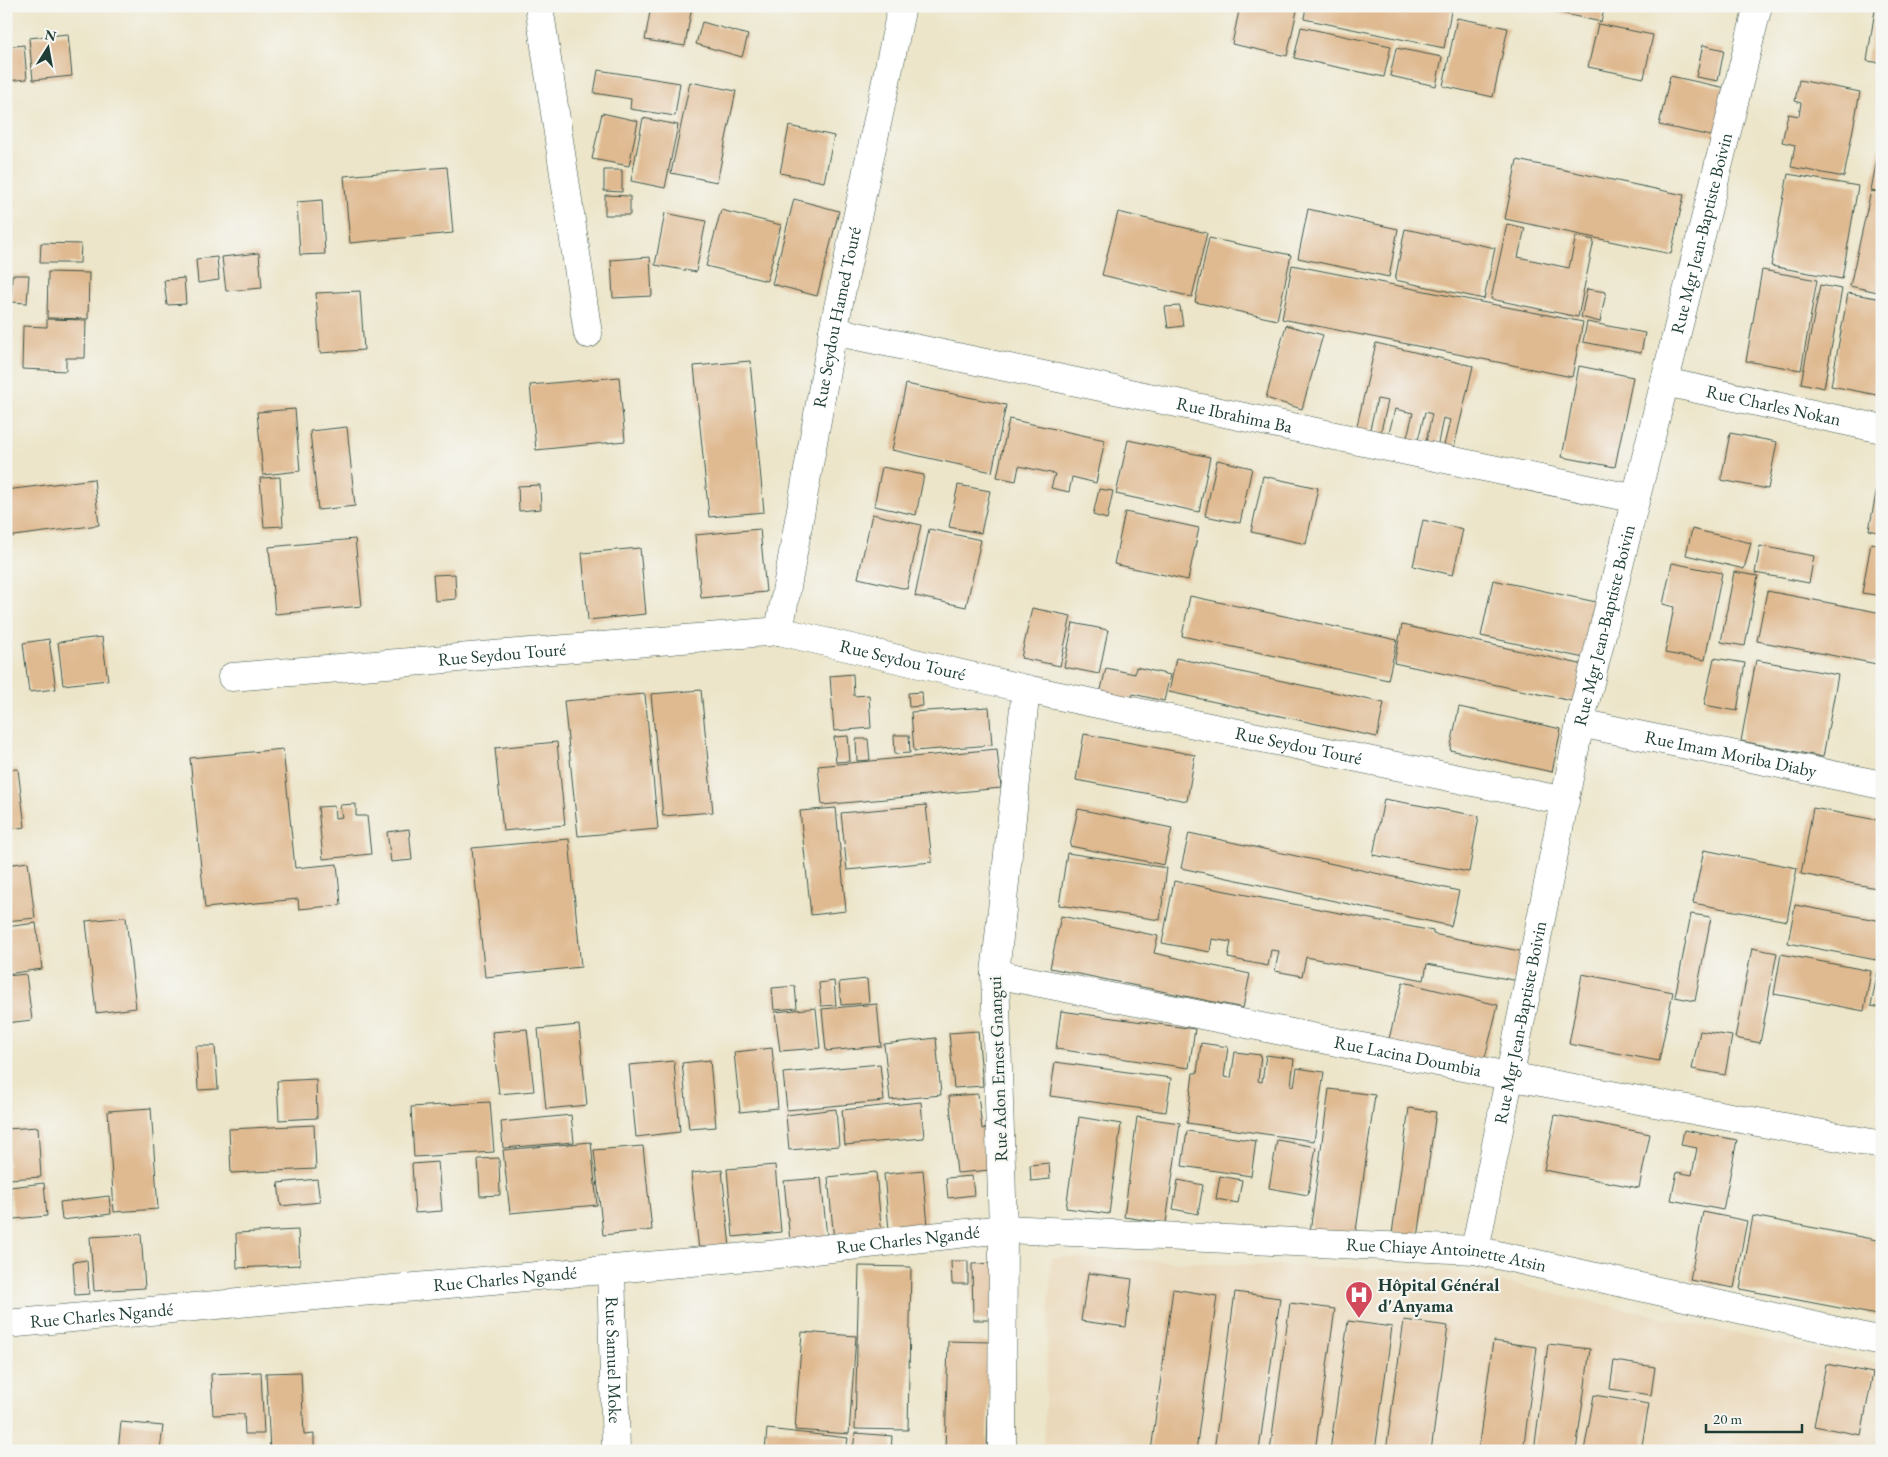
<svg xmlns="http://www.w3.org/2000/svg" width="1888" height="1457" viewBox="0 0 1888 1457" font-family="'EB Garamond',serif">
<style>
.built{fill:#ead8ba}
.building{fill:#dfb990}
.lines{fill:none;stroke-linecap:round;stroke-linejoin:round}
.minor-casing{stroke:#3e564a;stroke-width:29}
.minor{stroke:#fff;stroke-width:28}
.labels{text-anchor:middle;stroke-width:4.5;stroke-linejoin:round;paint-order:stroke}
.street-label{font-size:18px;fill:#1f3d34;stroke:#f6f6f2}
.poi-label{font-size:18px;font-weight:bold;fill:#1f3d34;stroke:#f6f6f2;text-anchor:start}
</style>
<rect width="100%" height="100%" fill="#f6f6f2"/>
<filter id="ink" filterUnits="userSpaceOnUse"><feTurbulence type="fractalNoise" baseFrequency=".02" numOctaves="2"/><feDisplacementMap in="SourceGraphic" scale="10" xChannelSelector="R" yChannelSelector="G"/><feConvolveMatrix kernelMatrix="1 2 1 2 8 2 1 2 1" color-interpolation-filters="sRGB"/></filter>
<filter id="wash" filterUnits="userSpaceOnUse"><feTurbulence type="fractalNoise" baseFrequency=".0096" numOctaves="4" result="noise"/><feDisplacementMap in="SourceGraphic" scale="20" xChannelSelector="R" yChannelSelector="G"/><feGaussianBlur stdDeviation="1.12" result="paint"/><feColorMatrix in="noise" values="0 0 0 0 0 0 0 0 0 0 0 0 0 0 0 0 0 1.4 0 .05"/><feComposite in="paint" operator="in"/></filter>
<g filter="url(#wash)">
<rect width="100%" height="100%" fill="#ece5c9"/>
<path class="built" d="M1051 1257 1456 1272 1882 1365V1451H1043Z"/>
<g id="blocks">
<g class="building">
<path d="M651 6H692L685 46 645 40Z"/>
<path d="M1240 6H1298L1287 56 1232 44Z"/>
<path d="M1306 6H1452L1444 48 1304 19Z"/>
<path d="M1529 6H1605L1601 22Z"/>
<path d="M1875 10 1882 11V63L1867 61Z"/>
<path d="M1457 18 1508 28 1493 97 1443 86Z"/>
<path d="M702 22 748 35 742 57 696 44Z"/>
<path d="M1598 24 1653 35 1644 78 1588 67Z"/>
<path d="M1301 27 1391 46 1384 77 1294 58Z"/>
<path d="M68 34 72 76 33 80 29 38Z"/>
<path d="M24 45 27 79 7 81 6 47Z"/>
<path d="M1703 45 1724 50 1718 81 1696 77Z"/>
<path d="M1396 48 1442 57 1436 86 1390 76Z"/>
<path d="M598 70 680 83 675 116 630 109 631 99 594 93Z"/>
<path d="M1670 76 1726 88 1716 137 1659 125Z"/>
<path d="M1799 80 1860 92 1844 177 1791 167 1795 145 1782 142 1788 114 1799 116 1801 103 1795 101Z"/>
<path d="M690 82 736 91 717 182 671 173Z"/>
<path d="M602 113 638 121 629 166 592 159Z"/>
<path d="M643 118 678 125 665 188 631 181Z"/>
<path d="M789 126 834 136 824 182 780 173Z"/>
<path d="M1881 138H1882V192L1871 190Z"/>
<path d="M1517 160 1684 195 1671 254 1505 219Z"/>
<path d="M447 167 453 233 350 243 344 176Z"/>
<path d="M604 170H622V192L604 191Z"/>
<path d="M1788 174 1858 186 1842 279 1771 266Z"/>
<path d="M1871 191 1882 193V293L1850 286Z"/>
<path d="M605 195 630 196V215H605Z"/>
<path d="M794 199 839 211 817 296 772 284Z"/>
<path d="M322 200 325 254 300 255 297 202Z"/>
<path d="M1308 209 1398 229 1389 277 1298 258Z"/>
<path d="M721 210 781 225 767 281 706 266Z"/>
<path d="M1118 212 1207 233 1192 297 1102 275Z"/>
<path d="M665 213 706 221 696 272 655 265Z"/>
<path d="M1507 224 1525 228 1518 257 1569 268 1576 236 1594 240 1578 317 1491 299Z"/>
<path d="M1405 229 1495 248 1484 299 1395 280Z"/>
<path d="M1209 238 1291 255 1277 320 1195 302Z"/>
<path d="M41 243 81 244 80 263H40Z"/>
<path d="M259 253 262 288 226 291 222 257Z"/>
<path d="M217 257 219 280 198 283 196 259Z"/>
<path d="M650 257 652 296 613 298 611 260Z"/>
<path d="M1292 265 1583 322 1572 377 1282 319Z"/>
<path d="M1762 270 1817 280 1801 370 1746 361Z"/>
<path d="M48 272 89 273 88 319 47 318Z"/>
<path d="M12 275H29L27 303 11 302Z"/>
<path d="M184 278 186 304 167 305 164 280Z"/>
<path d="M1820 285 1842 289 1824 388 1801 383Z"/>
<path d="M1587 289 1606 292 1600 322 1581 317Z"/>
<path d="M360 291 364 350 320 353 316 293Z"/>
<path d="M1848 293 1882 299V396L1831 386Z"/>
<path d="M1180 306 1183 326 1168 328 1165 307Z"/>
<path d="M47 319 86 320 85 358H66V371L22 369 23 326 47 327Z"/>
<path d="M1587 322 1645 333 1641 353 1583 342Z"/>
<path d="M1286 325 1323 335 1302 409 1266 398Z"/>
<path d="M1376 343 1473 366 1453 452 1443 450 1450 420 1443 418 1437 448 1425 446 1432 414 1425 412 1417 444 1406 441 1413 413 1395 409 1388 437 1380 435 1388 401 1377 399 1369 433 1356 430Z"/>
<path d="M750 361 764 512 709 517 694 366Z"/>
<path d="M1579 366 1633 377 1615 467 1562 457Z"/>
<path d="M619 377 625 441 536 450 530 385Z"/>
<path d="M906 384 1006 405 992 472 892 450Z"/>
<path d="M295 409 300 471 263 475 257 412Z"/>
<path d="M1009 419 1105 440 1096 483 1072 477 1069 492 1051 488 1055 474 1019 466 1016 481 997 477Z"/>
<path d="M347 427 355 506 318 510 310 431Z"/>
<path d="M1730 433 1777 442 1768 489 1721 480Z"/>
<path d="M1128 440 1210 457 1199 512 1116 494Z"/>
<path d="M1217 460 1252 468 1240 523 1205 516Z"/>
<path d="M882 467 924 475 916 515 874 506Z"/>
<path d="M1881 467H1882V533L1869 530Z"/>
<path d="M1263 476 1318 488 1306 544 1251 532Z"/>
<path d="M280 477 283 526 264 527 260 478Z"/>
<path d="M94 479 99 525 6 537V490Z"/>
<path d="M540 485 541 509 519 511 518 486Z"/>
<path d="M958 485 990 491 981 533 949 527Z"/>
<path d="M1099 489 1113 491 1107 519 1093 515Z"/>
<path d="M1125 512 1199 528 1188 580 1114 564Z"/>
<path d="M872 514 921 525 907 589 858 578Z"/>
<path d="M1423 520 1463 529 1453 575 1413 566Z"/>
<path d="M760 529 766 592 701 598 695 535Z"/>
<path d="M929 529 981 540 966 607 915 596Z"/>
<path d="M1692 529 1751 543 1744 569 1686 555Z"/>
<path d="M355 539 362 606 275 614 269 547Z"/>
<path d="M1871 543 1882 545V596L1862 593Z"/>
<path d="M1760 546 1814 556 1809 583 1755 573Z"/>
<path d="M640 548 646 614 588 620 582 553Z"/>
<path d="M1672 563 1722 573 1705 660 1665 653 1674 607 1663 604Z"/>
<path d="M1734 572 1758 576 1745 646 1721 642Z"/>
<path d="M455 574 456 599 435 601 433 575Z"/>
<path d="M1493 580 1596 602 1584 658 1481 636Z"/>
<path d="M1767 591 1882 613V665L1757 641Z"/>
<path d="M1190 596 1397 640 1388 680 1182 636Z"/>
<path d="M1032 608 1071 616 1060 666 1021 658Z"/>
<path d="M1073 623 1108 630 1099 674 1064 667Z"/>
<path d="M1402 625 1589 666 1581 703 1394 663Z"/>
<path d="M102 637 108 680 63 685 58 642Z"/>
<path d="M49 639 56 689 29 692 23 643Z"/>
<path d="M1176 658 1384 703 1377 737 1169 692Z"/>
<path d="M1714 658 1745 663 1737 711 1704 705Z"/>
<path d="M1756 660 1838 675 1823 757 1741 741Z"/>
<path d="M1136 667 1170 675 1164 701 1133 694 1131 701 1100 694 1106 668 1135 674Z"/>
<path d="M853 674 854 696 869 695 871 728 834 731 830 676Z"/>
<path d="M701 690 713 812 663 816 651 694Z"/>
<path d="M922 692 923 706 909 707 908 693Z"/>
<path d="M645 694 658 829 578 836 564 701Z"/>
<path d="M989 707 992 745 914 751 911 712Z"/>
<path d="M1459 707 1561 729 1552 772 1450 750Z"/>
<path d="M1084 734 1195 755 1187 801 1076 780Z"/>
<path d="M894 735H909L910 753 895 754Z"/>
<path d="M848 736 850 761 836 762 834 737Z"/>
<path d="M856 739H868L870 760 857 761Z"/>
<path d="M557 742 565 825 503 831 495 748Z"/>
<path d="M283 749 295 868 337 864 341 905 299 909 298 899 205 908 190 758Z"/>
<path d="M997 749 1001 788 822 805 818 766Z"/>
<path d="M18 769 25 827 6 830V770Z"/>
<path d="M1384 799 1479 816 1469 872 1373 855Z"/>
<path d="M356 804V816H367L371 854 323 859 318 807 334 806 335 818 342 817 340 805Z"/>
<path d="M926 805 932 862 847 870 841 813Z"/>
<path d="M836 808 846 911 811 915 800 811Z"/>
<path d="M1813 808 1882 821V889L1801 874Z"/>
<path d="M1078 809 1172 828 1164 865 1070 846Z"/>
<path d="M409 829 412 860 391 862 387 832Z"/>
<path d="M1189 833 1459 891 1451 926 1181 868Z"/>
<path d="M569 839 581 967 485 977 472 848Z"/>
<path d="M1704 850 1797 868 1787 921 1693 903Z"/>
<path d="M1067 853 1167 868 1160 920 1059 905Z"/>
<path d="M28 862 35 918 6 921V865Z"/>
<path d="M1174 881 1433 931V934L1530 953 1524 982 1427 964 1424 980 1306 957 1302 976 1275 971 1279 951 1271 950 1268 966 1228 958 1231 942 1212 939 1210 952 1162 943Z"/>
<path d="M1795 905 1882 921 1876 960 1788 943Z"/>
<path d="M1691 914 1711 917 1695 1001 1675 997Z"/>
<path d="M1061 916 1158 936 1154 953 1250 974 1243 1008 1050 968Z"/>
<path d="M126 917 136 1008 96 1013 86 921Z"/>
<path d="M36 923 42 969 6 974V927Z"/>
<path d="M1752 948 1777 953 1760 1043 1735 1038Z"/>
<path d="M1781 954 1871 971 1864 1011 1774 994Z"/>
<path d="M1878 970 1882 971V1008L1871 1006Z"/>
<path d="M26 974 32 1020 6 1023V976Z"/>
<path d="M1582 974 1673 992 1659 1061 1569 1044Z"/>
<path d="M867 979 869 1003 841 1005 839 982Z"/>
<path d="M834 981 836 1005 821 1006 819 983Z"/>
<path d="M1403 982 1498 1005 1483 1066 1388 1043Z"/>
<path d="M795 986 797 1008 774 1010 772 988Z"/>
<path d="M877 1004 881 1046 826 1051 822 1009Z"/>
<path d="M816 1008 820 1048 780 1051 775 1012Z"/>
<path d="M1061 1011 1195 1029 1189 1068 1056 1049Z"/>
<path d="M579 1025 587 1105 546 1109 538 1029Z"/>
<path d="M527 1029 534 1091 499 1094 492 1032Z"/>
<path d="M978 1031 983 1086 954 1088 949 1033Z"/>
<path d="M1700 1031 1732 1036 1725 1075 1692 1069Z"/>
<path d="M936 1038 941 1095 890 1100 884 1044Z"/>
<path d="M1201 1043 1228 1047 1224 1077 1231 1078 1235 1052 1261 1055 1258 1081 1262 1082 1266 1055 1294 1059 1291 1086H1294L1297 1068 1324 1072 1314 1141 1187 1123 1193 1073H1197Z"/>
<path d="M196 1046H215L218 1089 198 1090Z"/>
<path d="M772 1048 778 1108 740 1112 734 1052Z"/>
<path d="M710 1060 716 1127 689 1129 682 1063Z"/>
<path d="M674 1061 680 1132 636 1137 629 1065Z"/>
<path d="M1055 1062 1171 1078 1166 1112 1050 1096Z"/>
<path d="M880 1064 884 1101 787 1110 783 1073Z"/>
<path d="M316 1079 317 1118 279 1120 277 1081Z"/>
<path d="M1329 1089 1375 1095 1355 1238 1310 1232Z"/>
<path d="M978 1094 982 1129 988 1128 991 1170 957 1173 949 1096Z"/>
<path d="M490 1102 494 1152 414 1157 411 1107Z"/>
<path d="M921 1102 924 1138 845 1145 842 1110Z"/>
<path d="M151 1108 158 1209 114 1212 108 1111Z"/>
<path d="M1409 1108 1436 1112 1418 1238 1392 1234Z"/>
<path d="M836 1109 839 1146 789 1150 786 1115Z"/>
<path d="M571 1115 574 1142 503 1148 501 1122Z"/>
<path d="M1555 1115 1650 1134 1639 1188 1544 1170Z"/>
<path d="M1079 1117 1121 1124 1109 1214 1066 1208Z"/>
<path d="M1137 1117 1180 1123 1166 1223 1124 1217Z"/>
<path d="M314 1125 316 1169 231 1173 229 1129Z"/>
<path d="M38 1127 41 1177 9 1179 6 1129Z"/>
<path d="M1684 1130 1737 1140 1723 1210 1671 1200 1677 1172 1692 1175 1697 1148 1681 1145Z"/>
<path d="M1187 1131 1256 1141 1251 1176 1182 1166Z"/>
<path d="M1277 1140 1316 1147 1308 1195 1269 1188Z"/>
<path d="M591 1142 597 1205 510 1213 503 1150Z"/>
<path d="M643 1146 652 1230 603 1235 594 1150Z"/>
<path d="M499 1158 500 1195 480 1196 478 1159Z"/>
<path d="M438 1162 442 1211 415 1213 412 1164Z"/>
<path d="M1049 1163 1050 1179 1031 1181 1030 1165Z"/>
<path d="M775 1165 781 1232 733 1237 727 1169Z"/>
<path d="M722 1170 730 1248 699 1251 691 1173Z"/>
<path d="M923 1170 928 1226 889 1230 884 1174Z"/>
<path d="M876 1172 882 1236 834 1240 828 1177Z"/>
<path d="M972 1176 974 1195 948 1198 946 1178Z"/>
<path d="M1220 1176 1242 1180 1238 1203 1216 1199Z"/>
<path d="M821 1178 827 1237 790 1241 784 1181Z"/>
<path d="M317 1179 320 1202 281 1206 278 1183Z"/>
<path d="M1178 1180 1203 1185 1198 1214 1173 1209Z"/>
<path d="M44 1183 47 1216 14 1219 10 1187Z"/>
<path d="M109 1196 111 1214 62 1220 60 1202Z"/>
<path d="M1703 1212 1747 1221 1734 1288 1690 1280Z"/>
<path d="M1753 1216 1882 1241V1316L1740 1289Z"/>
<path d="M298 1230 300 1265 237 1268 236 1233Z"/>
<path d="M141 1234 145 1288 94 1291 90 1237Z"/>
<path d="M87 1260 89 1294 75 1295 73 1262Z"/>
<path d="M951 1261H968V1284H952Z"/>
<path d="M997 1263V1320H973L972 1264Z"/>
<path d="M859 1266 911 1267 908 1430 855 1429Z"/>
<path d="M1088 1273 1132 1279 1126 1327 1081 1321Z"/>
<path d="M1173 1289 1217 1296 1196 1451H1151Z"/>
<path d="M1235 1292 1280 1298 1259 1451H1214Z"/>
<path d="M1290 1303 1335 1309 1315 1451H1270Z"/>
<path d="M1404 1320 1448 1326 1431 1451H1386Z"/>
<path d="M1348 1321 1392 1327 1375 1451H1330Z"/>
<path d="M802 1332 856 1336 849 1434 795 1430Z"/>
<path d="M948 1341 990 1342 987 1451H945Z"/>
<path d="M1493 1341 1537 1347 1523 1451H1478Z"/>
<path d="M1548 1344 1590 1349 1576 1451H1534Z"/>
<path d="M1614 1361 1655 1367 1651 1395 1610 1389Z"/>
<path d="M1826 1364 1873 1373 1861 1435 1814 1426Z"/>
<path d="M261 1372 264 1434H245L244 1414 213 1415 211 1374Z"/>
<path d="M301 1372 304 1435 314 1434V1451H270L266 1373Z"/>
<path d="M1594 1395 1649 1404 1641 1451H1584Z"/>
<path d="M121 1422 163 1426 160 1451H118Z"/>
<path d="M767 1429 848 1438 846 1451H765Z"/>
<path d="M855 1433 892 1436 891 1451H853Z"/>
</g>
</g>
</g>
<g filter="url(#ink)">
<use href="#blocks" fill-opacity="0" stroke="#3e564a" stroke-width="1"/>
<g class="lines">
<defs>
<g id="minor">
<path d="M539 6 588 334"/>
<path id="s1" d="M833 331 1636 499"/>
<path id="s2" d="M1665 382 1882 429"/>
<path id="s3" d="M779 631 833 331 902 6"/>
<path id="s4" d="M232 677 779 631 1026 689 1565 801"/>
<path id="s5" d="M1580 723 1882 785"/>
<path id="s6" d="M995 974 1508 1076 1882 1145"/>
<path id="s7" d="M1475 1250 1580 723 1758 6"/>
<path id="s8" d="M611 1269 616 1451"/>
<path id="s9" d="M6 1324 769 1255 1003 1229 1475 1250 1882 1341"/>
<path d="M1002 1451 1003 1229 995 974 1026 689"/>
</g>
</defs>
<use href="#minor" class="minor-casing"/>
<use href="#minor" class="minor"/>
</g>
</g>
<defs>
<symbol id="hospital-pin" viewBox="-11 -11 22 30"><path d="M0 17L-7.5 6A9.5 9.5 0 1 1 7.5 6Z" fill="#d1495b" stroke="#f6f6f2"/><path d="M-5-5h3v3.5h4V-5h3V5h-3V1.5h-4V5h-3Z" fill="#fff"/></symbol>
</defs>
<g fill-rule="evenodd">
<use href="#hospital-pin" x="1343" y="1279" width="32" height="43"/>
</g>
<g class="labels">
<g class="street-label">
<text dy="6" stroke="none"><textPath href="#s7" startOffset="1042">Rue Mgr Jean-Baptiste Boivin</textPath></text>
<text dy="6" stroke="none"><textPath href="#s3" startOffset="319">Rue Seydou Hamed Touré</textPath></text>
<text dy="6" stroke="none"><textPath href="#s2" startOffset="111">Rue Charles Nokan</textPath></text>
<text dy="6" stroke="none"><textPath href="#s1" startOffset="410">Rue Ibrahima Ba</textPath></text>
<text dy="6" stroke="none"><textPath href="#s7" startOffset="638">Rue Mgr Jean-Baptiste Boivin</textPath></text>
<text dy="6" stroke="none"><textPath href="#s4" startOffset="271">Rue Seydou Touré</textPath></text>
<text dy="6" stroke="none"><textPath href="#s4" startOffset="676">Rue Seydou Touré</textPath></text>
<text dy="6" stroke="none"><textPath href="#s4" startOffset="1081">Rue Seydou Touré</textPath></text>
<text dy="6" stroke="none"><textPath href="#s5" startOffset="154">Rue Imam Moriba Diaby</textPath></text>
<text dy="6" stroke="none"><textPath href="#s7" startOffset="232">Rue Mgr Jean-Baptiste Boivin</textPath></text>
<text dy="6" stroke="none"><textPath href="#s6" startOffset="421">Rue Lacina Doumbia</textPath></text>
<text transform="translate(998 1069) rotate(-92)" y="6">Rue Adon Ernest Gnangui</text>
<text dy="6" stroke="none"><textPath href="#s9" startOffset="906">Rue Charles Ngandé</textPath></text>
<text dy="6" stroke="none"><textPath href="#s9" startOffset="1446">Rue Chiaye Antoinette Atsin</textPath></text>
<text dy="6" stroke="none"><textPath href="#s9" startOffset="501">Rue Charles Ngandé</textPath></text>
<text dy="6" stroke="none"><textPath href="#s9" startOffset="96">Rue Charles Ngandé</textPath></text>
<text dy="6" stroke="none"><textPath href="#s8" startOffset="91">Rue Samuel Moke</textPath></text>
</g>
<g class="poi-label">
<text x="1378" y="1291">Hôpital Général<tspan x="1378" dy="21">d'Anyama</tspan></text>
</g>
</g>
<rect width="1888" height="1457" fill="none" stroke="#f6f6f2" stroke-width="25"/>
<g transform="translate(48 48) rotate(11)" stroke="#f6f6f2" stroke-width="4" paint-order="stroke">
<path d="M0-4L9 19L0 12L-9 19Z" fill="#1f3d34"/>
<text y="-8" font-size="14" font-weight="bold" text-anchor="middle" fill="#1f3d34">N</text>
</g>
<path d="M1706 1424v8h96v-8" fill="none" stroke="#1f3d34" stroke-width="2.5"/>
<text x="1713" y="1424" font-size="15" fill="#1f3d34" stroke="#f6f6f2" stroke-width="4" paint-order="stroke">20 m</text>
</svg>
